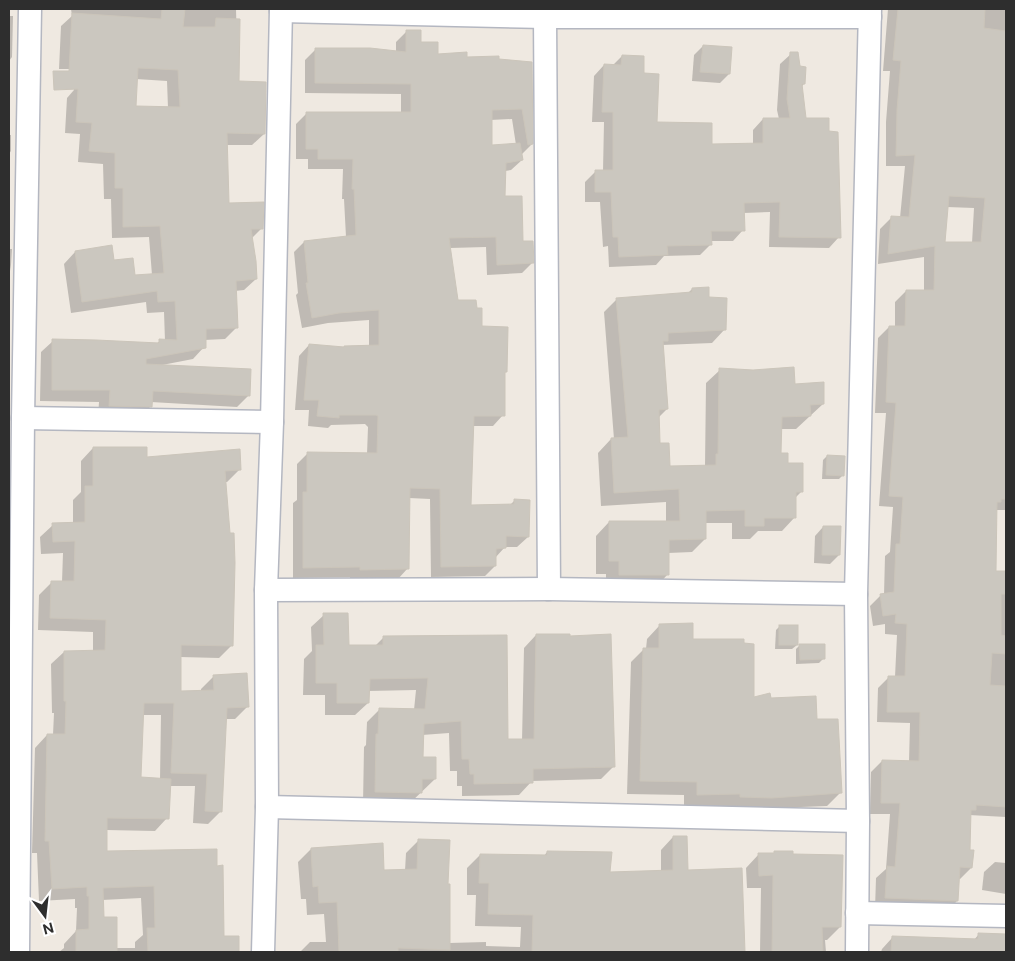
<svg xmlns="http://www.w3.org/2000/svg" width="1015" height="961" viewBox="0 0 1015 961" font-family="'Public Sans',sans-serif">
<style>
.shadow{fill:#0003;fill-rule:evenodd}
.building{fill:#cbc7bf;stroke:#cbc5ba;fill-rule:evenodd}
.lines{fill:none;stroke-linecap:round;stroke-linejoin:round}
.minor-casing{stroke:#b4b7c1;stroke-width:25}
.minor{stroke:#fff;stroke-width:22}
</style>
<rect width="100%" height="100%" fill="#efe9e1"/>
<g class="shadow">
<path d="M71 9H236L238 82 264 134 252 145H226L228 204 262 228 252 238 256 279 244 290 235 291 237 327 225 339 204 340V347L193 359 162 365 249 395 237 407 151 402V406L139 418H98L99 402 40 401 41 352 53 341 156 344 160 341H165L164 312 147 313 146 302 71 313 64 264 75 252 113 262 134 276 152 275 149 237 112 238 111 199H104L103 164 78 162 80 134 65 133 67 98 74 90V69H59L61 26 72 16ZM136 79 167 81 168 108H135Z"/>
<path d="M888 9H1006V510H996L994 572H1006V817L969 815V851L971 868 960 879 958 878 957 901 946 912 875 909 876 878 886 869 890 814H870L871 772 882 761 909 762 910 723 877 722 878 688 889 677H895L897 635 885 634V624L873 626 870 606 881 595H884L885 556 890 552 893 507 879 506 886 413H875L878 338 889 327H895V302L906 291H924V257L878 264 880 229 891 218H900L905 166H886V122L890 71H883ZM947 207 974 208 972 243H943Z"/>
<path d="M9 16H13L12 57 9 61Z"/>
<path d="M406 32 437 55 531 63 532 144 521 155 522 160 511 170 505 171 504 197 522 242 532 263 522 273 487 275 486 247 450 248 457 302 481 328 506 372 503 374V415L493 426H472L470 506H509L514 501 528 537 517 547H505L495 558V566L485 576 431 577 430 499 409 498 408 568 398 579H350V577L293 578V503L297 500V464L308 453 367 454 368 427 365 424 331 425 328 428 308 426 309 410H295L299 356 309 345 343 348 369 346V320L328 323 302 328 296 295 298 293 294 252 304 242 346 237 344 199H342L343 169H308V159H296V124L306 114 401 113V94L305 93V60L316 49 396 52V42ZM512 119 516 145 490 146V120Z"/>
<path d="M703 46 731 49 729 74 720 83 692 81 694 55Z"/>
<path d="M791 54 804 84 801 87 805 119 828 133 839 237 829 248 769 247 770 212 743 213V230L733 241H710V245L700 255 664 256 656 265 609 267 608 246 603 247 600 202H585V182L596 171H603L604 122H592L594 76 604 65 612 66 622 56 643 75 656 124 711 145 753 144V130L763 119H779L777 110 780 64Z"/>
<path d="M9 135H11V151L9 154Z"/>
<path d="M9 249H12L11 265 9 277Z"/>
<path d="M692 289 708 299 725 329 712 343 662 345 667 409 658 418 659 445 669 467 705 466 706 383 720 370 793 385 823 404 796 429H780V454L802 491 795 498V517L782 531H758L750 539H732V523H705V539L692 552 668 553V574L655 588H606V574H596V536L609 522H666V502L601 506 598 453 611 439H614L604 312 617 299 687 294Z"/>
<path d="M93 448 146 458 240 469 227 482H224L232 645 219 658 180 657V692L201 691V689L214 676 248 706 235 719H225L221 811 208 824 193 823 195 786H169L167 818 155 831 106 830V853L215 850 223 938 238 937V952H59L64 948V944L76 931 77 908H75V899L39 901 37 853H32L35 748 47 735H53L54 713H52L51 664 64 652 93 651V632L38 630 39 595 52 582H62L63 553 41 554 40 537 53 525 73 524V500L81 492V461ZM142 715H161L160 780 139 779ZM141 898 143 935 135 942V948H116L103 918 102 900Z"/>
<path d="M827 456 843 475 839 479H822L823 460Z"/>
<path d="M823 527 839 555 830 564 814 563 815 536Z"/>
<path d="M324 615 348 646H375L384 637 506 740 522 741 524 648 536 635 614 766 601 779 532 781 519 795 462 796V786H457V771H450L449 733 422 735 421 758 435 779 408 805 363 804 364 747 366 745 367 722 379 710H414L416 690 368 691V703L355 715H325V695H303L304 659 312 651 311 627Z"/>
<path d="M660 625 692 640 753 698 770 699 816 721 840 793 827 806 727 810 684 808V795L627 794 631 662 644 649H646L647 639Z"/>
<path d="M780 626 797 645 792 649H775L776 630Z"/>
<path d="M800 645 823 659 819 663 796 664V649Z"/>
<path d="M673 837 686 871 740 869 744 952H300L310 942H326L324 914 307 915 306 899H301L298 862 311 849 383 871H405L406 853 419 840 447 885 449 943 486 942V946L520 947 521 927 475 926 476 895H467V868L480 855 544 856 547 852 609 873 661 872V850Z"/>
<path d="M759 854 840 927 827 940H825L826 952H760L761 888H747L746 868Z"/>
<path d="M995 862 1006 863V894L982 890 984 872Z"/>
<path d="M979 934 1006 935V952H881L882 949 892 938 974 940Z"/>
</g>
<g class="building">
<path d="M162 9H185L183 27H215L216 18 240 19 239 81 266 82 265 134 227 133 229 203 264 202 263 229H251L256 261 257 279 236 281 238 328 206 329V348L146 359V364L251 369 250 396 153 391 152 407 109 406 110 390H52V339L96 340 159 343V339L177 340 175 301 158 302 157 291 82 302 75 251 112 245 114 260 133 258 135 275 164 273 160 226 123 227V188H115V153L89 151 92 123 76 122 78 89 54 90 53 71H69L72 13 161 19ZM138 68 178 70 180 107 136 106Z"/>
<path d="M898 9H985L984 28 1006 31V499H1001V502H997L996 571H1006V594H1001V635L1006 636V654L992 653 990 685 1006 686V807L976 805V810H971L970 850H974L972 868 960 867 958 901 885 898 887 866 895 867 900 803H881L882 760 919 761 920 712H887L888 676H905L907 624 895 623 896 614 883 616 880 594 894 592 896 544H900L903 497 889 496 896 403 886 402 889 326H905L906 290H934L935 246 888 254 891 216 909 217 915 155 896 156 897 110 901 61 893 60ZM949 196 985 198 981 242H945Z"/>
<path d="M406 30H421V42H438V54L467 52V57L499 56V59L532 62 533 144 528 145 522 109 492 110V145L520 143 523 160 506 163 505 196H522L523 241H533L534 263 497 265 496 237 449 238 458 300H476L477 308H482V326L508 327 507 372H505V416H474L471 505 514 504V499L530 500 529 537 506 536V548L496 549V566L441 567 440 489 410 488 409 569 360 570V567L303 568V492H307V452L377 453 378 416 376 415H339V418L317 416 319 400H304L309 344 344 347V346L379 345V310L339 313 312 318 306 283H308L304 241 356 235 354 189H352L353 159H318V149H306V112H411V84L315 83V48H370L406 52Z"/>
<path d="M703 45 732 47 730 74 700 72Z"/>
<path d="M790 52H798L800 66 806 67 805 84H802L806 118H829V131L838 132 841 238 779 237 780 202 744 203 745 231H711L712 245 667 246 668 255 619 257 618 237H613L611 192H595V170H613V112H602L604 64 621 65 622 55 644 56V73L659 74 657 122 712 123V144L763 143V118H790L787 99Z"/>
<path d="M709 287V297L727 298 726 330 668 333V341H663L668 409 659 410 660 443H669L670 466 716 465V454H718L719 368 753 370 794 367 795 384 824 382V404L810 405 811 416 782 417 781 453H788V463H803V492H796V518H764V526H745V510L706 511V539L669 540V575H619V561H609V521H680L679 489 614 493 611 438 628 437 616 298 692 292V288Z"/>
<path d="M93 447H147V457L240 449 241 470 225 471 230 533H234L235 563 233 646 181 645V691L214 690 213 675 247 673 249 707 227 708 222 812 205 811 207 774 171 773 174 703H144L141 777 171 779 169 819 107 818V851L217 849V866L223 865 224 936H239V952H148L147 928H155L154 886 103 888 104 917H117V952H76V930L89 929V896H87V887L52 889 49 841H45L47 734H65L66 701H64V651L105 650 106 620 50 618 51 581H74L75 541 53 542 52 523 85 522V486H93Z"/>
<path d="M827 455 845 456 844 476 826 475Z"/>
<path d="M823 526H841L840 555H822Z"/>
<path d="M323 613H348L349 645H383V636L507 635 508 739H534L536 634H570V636L611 634 615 767 533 769V783L474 784V774H470L469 759H462L461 721 424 724 423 757H436V779H422V793L375 792 376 734H378L379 708 425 709 428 678 370 679 369 703H337V683H316V645H324Z"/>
<path d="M693 623V639H744V643L754 644V697L770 693 771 698 816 696 817 719H838L842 793 772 798 740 797V794L697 795V782L640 781 643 648H659V624Z"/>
<rect x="779" y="625" width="19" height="20"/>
<path d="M799 644H825V659L800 660Z"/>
<path d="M673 836H687L688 870 742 868 745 952H532L533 915 488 914 489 883H479L480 854 547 855V851L612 852 610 872 673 870Z"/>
<path d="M418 839 450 840 448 884H450V950L398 948V952H339L337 902 319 903 318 886 313 887 311 848 383 843 384 870 417 869Z"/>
<path d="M774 851H793V854L843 855 841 927H822L823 952H772L773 875 759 876 758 853H774Z"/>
<path d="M978 933 1006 934V952H891L892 936 978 939Z"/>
</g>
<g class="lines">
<defs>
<g id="minor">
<path d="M281 11 545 17H870"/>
<path d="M545 17 549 589"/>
<path d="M23 418 272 422"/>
<path d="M266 590 549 589 856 594"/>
<path d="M267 807 858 821"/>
<path d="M857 913 1006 916"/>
<path d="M18 952 23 418 30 9"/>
<path d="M263 952 267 807 266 590 272 422 281 9"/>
<path d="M857 952 858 821 856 594 870 9"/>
</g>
</defs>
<use href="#minor" class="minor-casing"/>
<use href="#minor" class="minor"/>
</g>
<rect width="1015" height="961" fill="none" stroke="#2e2e2e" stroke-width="20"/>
<g transform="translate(45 916) rotate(165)" stroke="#ffffff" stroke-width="4" paint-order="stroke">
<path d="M0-4L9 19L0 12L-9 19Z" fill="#2e2e2e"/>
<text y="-8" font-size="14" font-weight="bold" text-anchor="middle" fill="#2e2e2e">N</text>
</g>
</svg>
